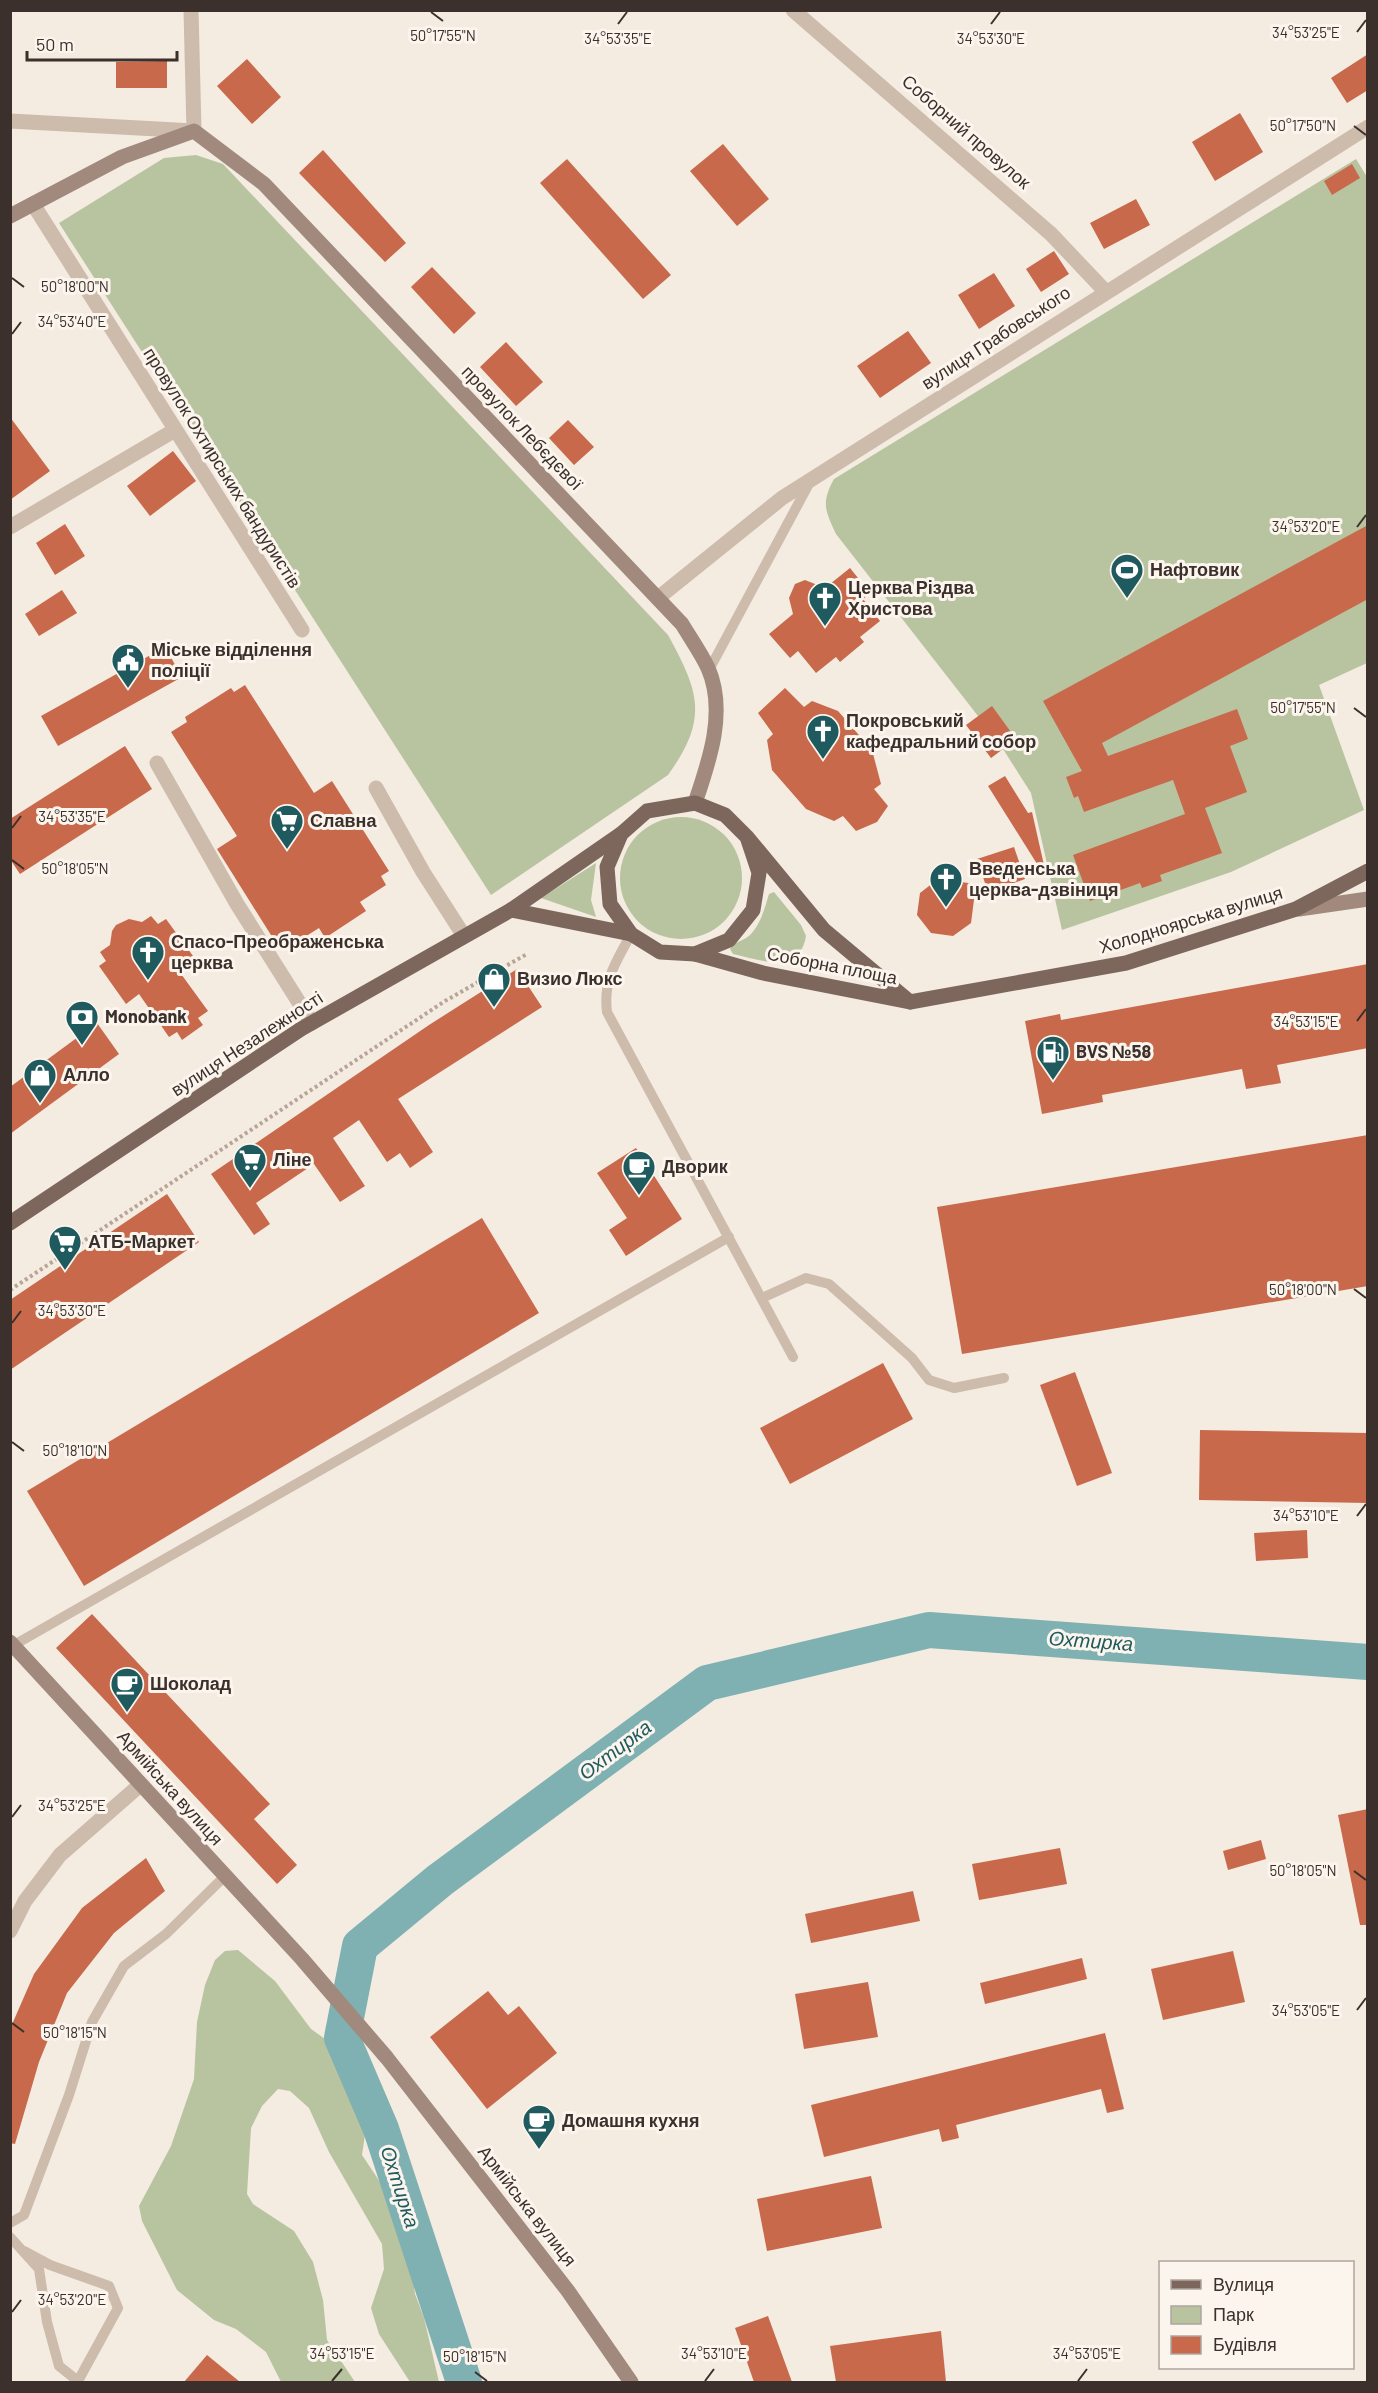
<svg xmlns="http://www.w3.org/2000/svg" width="1378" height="2393" viewBox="0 0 1378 2393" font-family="Barlow,sans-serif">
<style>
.green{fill:#b8c4a0}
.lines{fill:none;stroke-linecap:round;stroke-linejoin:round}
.river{stroke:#7fb0b2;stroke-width:36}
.building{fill:#c8694b}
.path{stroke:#b9a596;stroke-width:4;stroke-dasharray:3 3;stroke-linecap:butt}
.lane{stroke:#cdbbac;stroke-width:10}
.street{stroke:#cdbbac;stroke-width:15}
.secondary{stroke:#a18a7d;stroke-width:15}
.primary{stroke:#7d675c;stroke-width:15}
.ticks{fill:none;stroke:#3b302b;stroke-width:2}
.labels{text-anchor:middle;stroke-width:6;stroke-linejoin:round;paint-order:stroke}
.street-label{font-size:18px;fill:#3b302b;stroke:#fbf5ee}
.poi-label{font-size:18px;font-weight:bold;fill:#3b302b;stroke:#fbf5ee;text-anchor:start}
.water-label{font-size:20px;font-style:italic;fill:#1f5a5e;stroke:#fbf5ee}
.ticks-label{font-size:15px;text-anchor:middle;fill:#3b302b;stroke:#fbf5ee;stroke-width:6;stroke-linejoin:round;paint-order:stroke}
</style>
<rect width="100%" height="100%" fill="#f4ebe1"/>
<g class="green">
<path d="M196 155 223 164 668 635C699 692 709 718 668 775L491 895 59 223 164 158Z"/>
<path d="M1356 159 1367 177V663L1319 685 1364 810 1231 872 1062 930 1031 793 1003 749 991 758 978 716 836 534C825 510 821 503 834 479Z"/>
<circle cx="681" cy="878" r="61"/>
<path d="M596 863 591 900 596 917 541 898Z"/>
<path d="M774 892 801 925 806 936C799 976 761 960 733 954L730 949C735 941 744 941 750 935 761 924 765 907 769 894Z"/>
<path d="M238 1950 275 1981 311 2029 359 2063 393 2114 366 2128 362 2155 382 2185 410 2258 415 2294 424 2318 439 2382H410L379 2334 371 2308 384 2269 382 2244 329 2152 309 2108 290 2091 278 2089 262 2106 251 2128 247 2194 253 2204 294 2231 313 2262 323 2300 327 2340 355 2382H281L266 2352 236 2329 214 2320 177 2290 142 2221 139 2206 171 2146 194 2079 197 2022 205 1985 215 1960 225 1951Z"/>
</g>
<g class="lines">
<path class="river" d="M464 2382 381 2129 342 2038 360 1946 440 1880 707 1683 929 1630 1368 1662"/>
</g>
<g class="building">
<path d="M1368 54V90L1347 103 1331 78Z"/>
<path d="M247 59 281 97 252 124 217 86Z"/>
<path d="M167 61V88H116V62Z"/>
<path d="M1240 113 1263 152 1215 181 1192 142Z"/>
<path d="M723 144 769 199 737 226 690 171Z"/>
<path d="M323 150 406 243 385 262 299 173Z"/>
<path d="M567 159 671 275 643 299 540 183Z"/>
<path d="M1352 164 1360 178 1332 195 1324 181Z"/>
<path d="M1136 199 1150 225 1104 249 1090 223Z"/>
<path d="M1054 251 1069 274 1041 292 1026 269Z"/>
<path d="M432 267 476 313 454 334 411 287Z"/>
<path d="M994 273 1015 306 979 329 958 295Z"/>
<path d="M908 331 931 363 880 398 857 366Z"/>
<path d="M506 342 543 382 516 406 480 367Z"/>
<path d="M10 417 50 471 10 500Z"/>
<path d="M568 420 594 447 574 465 549 438Z"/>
<path d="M173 451 196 481 150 516 127 486Z"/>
<path d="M65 524 85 556 55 575 36 543Z"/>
<path d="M1368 525V599L1102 743 1108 756 1237 709 1248 739 1230 746 1247 792 1205 808 1222 853 1160 875 1162 881 1142 888 1140 883 1090 901 1073 855 1185 814 1173 780 1084 812 1078 796 1074 798 1066 777 1082 771 1043 701Z"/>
<path d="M850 568 870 593 863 599 880 621 860 637 864 642 840 662 836 657 816 673 798 651 790 658 769 634 793 614 789 598 795 584 805 580 825 588Z"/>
<path d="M62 590 77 613 39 636 25 614Z"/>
<path d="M165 647 182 677 58 746 41 716Z"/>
<path d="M245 685 314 793 332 781 389 871 381 876 386 885 360 902 366 911 325 938 319 928 292 945 286 936 276 943 217 849 237 836 171 732 187 722 185 717 231 688 234 692Z"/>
<path d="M785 688 804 707 812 701 838 711 872 750 881 784 874 789 888 806 877 822 856 831 843 816 834 821 806 809 772 770 767 740 773 734 758 713Z"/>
<path d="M992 706 1016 739 991 758 966 725Z"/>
<path d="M125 746 152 789 20 874 10 859V819Z"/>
<path d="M1005 776 1028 813 1032 812 1046 874 1044 875 988 786Z"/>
<path d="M1014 847 1025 879 988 892 977 859Z"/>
<path d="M938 879 976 884 971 923 953 936 931 933 917 915 920 893Z"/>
<path d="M151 916 158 924 166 919 193 956 176 967 208 1011 198 1018 203 1025 182 1040 177 1032 169 1037 139 994 126 1004 99 966 106 961 100 952 110 945 112 931 116 925 129 919 142 922Z"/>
<path d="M1368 964V1048L1277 1065 1281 1083 1246 1089 1242 1069 1102 1095 1103 1102 1042 1114 1025 1021 1060 1014 1061 1020Z"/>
<path d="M517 969 542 1007 398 1099 433 1152 410 1168 400 1153 387 1162 359 1120 333 1138 365 1186 340 1202 314 1164 256 1203 270 1224 254 1235 211 1174 429 1025Z"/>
<path d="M97 1023 119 1054 10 1134V1087Z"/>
<path d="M1368 1135V1286L962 1354 937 1207Z"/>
<path d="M636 1148 682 1219 626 1256 609 1230 627 1218 597 1173Z"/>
<path d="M167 1194 199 1242 10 1370V1300Z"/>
<path d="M482 1218 539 1313 84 1586 27 1491Z"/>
<path d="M883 1363 913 1419 790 1484 760 1428Z"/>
<path d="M1075 1372 1112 1473 1077 1486 1040 1385Z"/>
<path d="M1200 1430 1368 1433V1503L1199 1500Z"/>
<path d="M1307 1530 1308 1558 1256 1561 1254 1533Z"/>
<path d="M92 1614 270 1804 254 1819 297 1865 277 1884 56 1648Z"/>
<path d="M1368 1809V1925H1360L1338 1815Z"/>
<path d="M1261 1840 1266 1859 1228 1870 1223 1851Z"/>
<path d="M1060 1848 1067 1884 979 1900 972 1864Z"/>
<path d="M146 1858 165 1891 114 1933 67 1993 39 2062 15 2144 10 2143V2029L34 1974 82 1908Z"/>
<path d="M913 1891 920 1921 811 1943 805 1914Z"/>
<path d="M1233 1951 1245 2002 1163 2020 1151 1969Z"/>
<path d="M1082 1958 1087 1979 985 2004 980 1983Z"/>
<path d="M868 1982 878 2037 804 2049 795 1994Z"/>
<path d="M488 1991 508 2015 519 2006 557 2053 487 2109 430 2037Z"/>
<path d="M1105 2033 1124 2109 1107 2113 1101 2089 956 2125 959 2138 942 2142 939 2129 824 2157 811 2105Z"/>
<path d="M871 2176 882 2228 767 2251 757 2199Z"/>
<path d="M768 2316 792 2382H754L735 2328Z"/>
<path d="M941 2331 946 2382H836L830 2346Z"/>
<path d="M207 2355 240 2382H184Z"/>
</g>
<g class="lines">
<path class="path" d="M10 1290 445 1001 527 954"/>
<g class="lane">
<path d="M709 670 811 480"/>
<path d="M631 934C616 963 603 979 607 1012L793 1357"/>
<path d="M762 1298 806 1278 829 1284 912 1358 929 1380 954 1388 1004 1378"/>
<path d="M14 1645 729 1237"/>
<path d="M10 2223 24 2215 69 2095 92 2022 124 1966 166 1934 224 1877"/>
<path d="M10 2237 39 2269 47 2322 59 2366 78 2381 118 2308 109 2286 50 2265 24 2251"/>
</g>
<g class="street">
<path d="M793 10 1051 234 1105 291"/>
<path d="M10 121 194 131 191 10"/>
<path d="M33 204 302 630"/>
<path d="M10 527 175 430"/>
<path d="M658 598 782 498 1368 127"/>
<path d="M157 763 237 904 312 1023"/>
<path d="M376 788 423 872 464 936"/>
<path d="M10 1931 25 1901 60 1855 140 1785"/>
</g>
<g class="secondary">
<path d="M10 216 122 157 194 131 264 184 682 624C691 639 701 653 708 668 727 711 709 762 695 803"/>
<path d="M1299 909 1368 899"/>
<path d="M10 1642 302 1959 387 2058 568 2291 631 2382"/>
</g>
<g class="primary">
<path d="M747 837 759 873 753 910 729 940 695 954 660 952 631 934 610 904 607 867 621 834 647 811 695 803 725 815 747 837 824 930 910 1002"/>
<path d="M511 910 631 934"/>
<path d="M695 954 763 973 910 1002 1126 963 1296 909 1368 871"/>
<path d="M10 1223 301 1029 511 910 621 834"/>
</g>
</g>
<path class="ticks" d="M431 12 443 21M618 24 627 12M991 24 1000 12M1357 32 1366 20M1354 126 1366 135M12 278 24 287M12 334 21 322M1357 527 1366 515M1354 708 1366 717M12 828 21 816M12 860 24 869M1357 1021 1366 1009M1354 1289 1366 1298M12 1323 21 1311M12 1442 24 1451M1357 1516 1366 1504M12 1817 21 1805M1354 1871 1366 1880M1357 2010 1366 1998M12 2023 24 2032M12 2312 21 2300M475 2372 487 2381M332 2381 342 2369M705 2381 714 2369M1078 2381 1087 2369"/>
<defs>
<symbol id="stadium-pin" viewBox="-11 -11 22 30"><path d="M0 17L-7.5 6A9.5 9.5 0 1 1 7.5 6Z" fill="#1f5a5e" stroke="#fbf5ee"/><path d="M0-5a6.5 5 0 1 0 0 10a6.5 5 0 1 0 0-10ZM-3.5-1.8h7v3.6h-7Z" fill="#fff"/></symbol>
<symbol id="church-pin" viewBox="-11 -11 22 30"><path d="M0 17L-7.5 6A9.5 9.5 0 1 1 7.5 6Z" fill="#1f5a5e" stroke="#fbf5ee"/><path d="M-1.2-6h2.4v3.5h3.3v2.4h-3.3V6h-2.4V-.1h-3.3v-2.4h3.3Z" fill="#fff"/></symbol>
<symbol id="civic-pin" viewBox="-11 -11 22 30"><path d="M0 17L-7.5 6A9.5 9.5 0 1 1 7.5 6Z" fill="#1f5a5e" stroke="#fbf5ee"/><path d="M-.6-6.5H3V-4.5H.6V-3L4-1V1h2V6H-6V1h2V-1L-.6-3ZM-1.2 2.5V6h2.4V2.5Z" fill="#fff"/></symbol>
<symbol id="supermarket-pin" viewBox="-11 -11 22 30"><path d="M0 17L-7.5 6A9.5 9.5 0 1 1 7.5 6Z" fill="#1f5a5e" stroke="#fbf5ee"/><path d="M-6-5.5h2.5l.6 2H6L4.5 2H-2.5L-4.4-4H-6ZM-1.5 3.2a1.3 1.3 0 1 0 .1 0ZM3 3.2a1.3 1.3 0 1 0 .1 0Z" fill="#fff"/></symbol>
<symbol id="shop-pin" viewBox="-11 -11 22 30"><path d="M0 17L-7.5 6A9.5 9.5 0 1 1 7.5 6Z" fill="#1f5a5e" stroke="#fbf5ee"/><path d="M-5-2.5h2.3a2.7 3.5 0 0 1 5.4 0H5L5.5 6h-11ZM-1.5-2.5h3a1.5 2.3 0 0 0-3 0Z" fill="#fff"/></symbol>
<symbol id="bank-pin" viewBox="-11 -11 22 30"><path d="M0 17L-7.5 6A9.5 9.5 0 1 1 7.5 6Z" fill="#1f5a5e" stroke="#fbf5ee"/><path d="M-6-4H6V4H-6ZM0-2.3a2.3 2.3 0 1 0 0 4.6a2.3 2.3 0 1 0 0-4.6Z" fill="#fff"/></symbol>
<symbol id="fuel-pin" viewBox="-11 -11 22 30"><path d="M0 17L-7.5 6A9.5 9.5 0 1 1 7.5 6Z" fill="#1f5a5e" stroke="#fbf5ee"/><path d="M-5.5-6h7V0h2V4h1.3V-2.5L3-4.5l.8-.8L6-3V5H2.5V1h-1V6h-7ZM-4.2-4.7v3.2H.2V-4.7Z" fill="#fff"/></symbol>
<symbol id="cafe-pin" viewBox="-11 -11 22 30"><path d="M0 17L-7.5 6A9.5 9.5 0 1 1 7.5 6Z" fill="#1f5a5e" stroke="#fbf5ee"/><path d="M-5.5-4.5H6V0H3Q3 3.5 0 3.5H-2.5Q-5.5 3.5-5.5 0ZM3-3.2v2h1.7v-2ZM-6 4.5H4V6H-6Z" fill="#fff"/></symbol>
</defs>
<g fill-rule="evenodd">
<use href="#stadium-pin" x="1108" y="551" width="38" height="52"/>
<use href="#church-pin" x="806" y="579" width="38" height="52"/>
<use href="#civic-pin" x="109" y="641" width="38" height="52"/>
<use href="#church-pin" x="804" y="712" width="38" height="52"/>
<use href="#supermarket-pin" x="268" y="802" width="38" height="52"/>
<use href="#church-pin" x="927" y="860" width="38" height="52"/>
<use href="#church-pin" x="129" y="933" width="38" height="52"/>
<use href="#shop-pin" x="475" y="960" width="38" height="52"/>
<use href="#bank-pin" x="63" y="998" width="38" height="52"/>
<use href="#fuel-pin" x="1034" y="1033" width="38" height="52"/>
<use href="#shop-pin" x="21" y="1056" width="38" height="52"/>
<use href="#supermarket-pin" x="231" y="1141" width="38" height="52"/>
<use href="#cafe-pin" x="620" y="1148" width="38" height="52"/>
<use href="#supermarket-pin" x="46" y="1223" width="38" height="52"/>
<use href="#cafe-pin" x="108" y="1665" width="38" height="52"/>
<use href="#cafe-pin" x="520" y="2102" width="38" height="52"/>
</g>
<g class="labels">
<g class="street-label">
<text transform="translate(966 132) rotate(41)" y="6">Соборний провулок</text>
<text transform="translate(996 338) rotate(-33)" y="6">вулиця Грабовського</text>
<text transform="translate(522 428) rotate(46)" y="6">провулок Лебєдєвої</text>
<text transform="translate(222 468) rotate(58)" y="6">провулок Охтирських бандуристів</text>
<text transform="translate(1191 920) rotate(-17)" y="6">Холодноярська вулиця</text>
<text transform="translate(832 966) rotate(11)" y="6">Соборна площа</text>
<text transform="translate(247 1044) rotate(-33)" y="6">вулиця Незалежності</text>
<text transform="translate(170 1788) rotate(48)" y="6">Армійська вулиця</text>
<text transform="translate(527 2206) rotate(52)" y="6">Армійська вулиця</text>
</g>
<g class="poi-label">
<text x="1150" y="576">Нафтовик</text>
<text x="848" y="594">Церква Різдва<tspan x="848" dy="21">Христова</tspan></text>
<text x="151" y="656">Міське відділення<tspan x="151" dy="21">поліції</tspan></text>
<text x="846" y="727">Покровський<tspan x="846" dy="21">кафедральний собор</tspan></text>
<text x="310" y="827">Славна</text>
<text x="969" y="875">Введенська<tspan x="969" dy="21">церква-дзвіниця</tspan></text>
<text x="171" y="948">Спасо-Преображенська<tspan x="171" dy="21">церква</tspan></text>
<text x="517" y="985">Визио Люкс</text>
<text x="105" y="1023">Monobank</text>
<text x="1076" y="1058">BVS №58</text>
<text x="63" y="1081">Алло</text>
<text x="273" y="1166">Ліне</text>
<text x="662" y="1173">Дворик</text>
<text x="88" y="1248">АТБ-Маркет</text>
<text x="150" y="1690">Шоколад</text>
<text x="562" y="2127">Домашня кухня</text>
</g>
<g class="water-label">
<text transform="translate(1091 1641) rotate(4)" y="7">Охтирка</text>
<text transform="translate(615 1750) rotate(-37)" y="7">Охтирка</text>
<text transform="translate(400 2187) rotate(72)" y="7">Охтирка</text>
</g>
</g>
<g class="ticks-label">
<text x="1306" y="38">34°53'25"E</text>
<text x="443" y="41">50°17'55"N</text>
<text x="618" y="44">34°53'35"E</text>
<text x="991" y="44">34°53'30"E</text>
<text x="1303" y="131">50°17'50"N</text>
<text x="75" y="292">50°18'00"N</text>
<text x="72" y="327">34°53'40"E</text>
<text x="1306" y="532">34°53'20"E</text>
<text x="1303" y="713">50°17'55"N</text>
<text x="72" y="822">34°53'35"E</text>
<text x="75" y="874">50°18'05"N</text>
<text x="1306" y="1027">34°53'15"E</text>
<text x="1303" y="1295">50°18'00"N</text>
<text x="72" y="1316">34°53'30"E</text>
<text x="75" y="1456">50°18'10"N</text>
<text x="1306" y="1521">34°53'10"E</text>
<text x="72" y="1811">34°53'25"E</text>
<text x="1303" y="1876">50°18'05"N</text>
<text x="1306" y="2016">34°53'05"E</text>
<text x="75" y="2038">50°18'15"N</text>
<text x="72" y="2305">34°53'20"E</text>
<text x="342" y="2359">34°53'15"E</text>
<text x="714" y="2359">34°53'10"E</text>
<text x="1087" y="2359">34°53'05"E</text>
<text x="475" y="2362">50°18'15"N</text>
</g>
<rect width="1378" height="2393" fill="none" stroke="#3b302b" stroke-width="24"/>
<rect x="1159" y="2261" width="195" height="108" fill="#fbf5ee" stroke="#aea6a0" stroke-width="1.5"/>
<rect x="1171" y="2280" width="30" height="9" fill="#7d675c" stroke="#aea6a0" stroke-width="1.5"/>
<text x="1213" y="2291" font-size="18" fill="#3b302b">Вулиця</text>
<rect x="1171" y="2306" width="30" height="18" fill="#b8c4a0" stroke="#aea6a0" stroke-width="1.5"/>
<text x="1213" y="2321" font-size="18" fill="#3b302b">Парк</text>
<rect x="1171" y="2336" width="30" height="18" fill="#c8694b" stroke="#aea6a0" stroke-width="1.5"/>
<text x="1213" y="2351" font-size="18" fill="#3b302b">Будівля</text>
<path d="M27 51v9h150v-9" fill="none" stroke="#3b302b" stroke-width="3"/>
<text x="36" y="51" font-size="18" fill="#3b302b" stroke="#fbf5ee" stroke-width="4.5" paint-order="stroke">50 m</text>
</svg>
